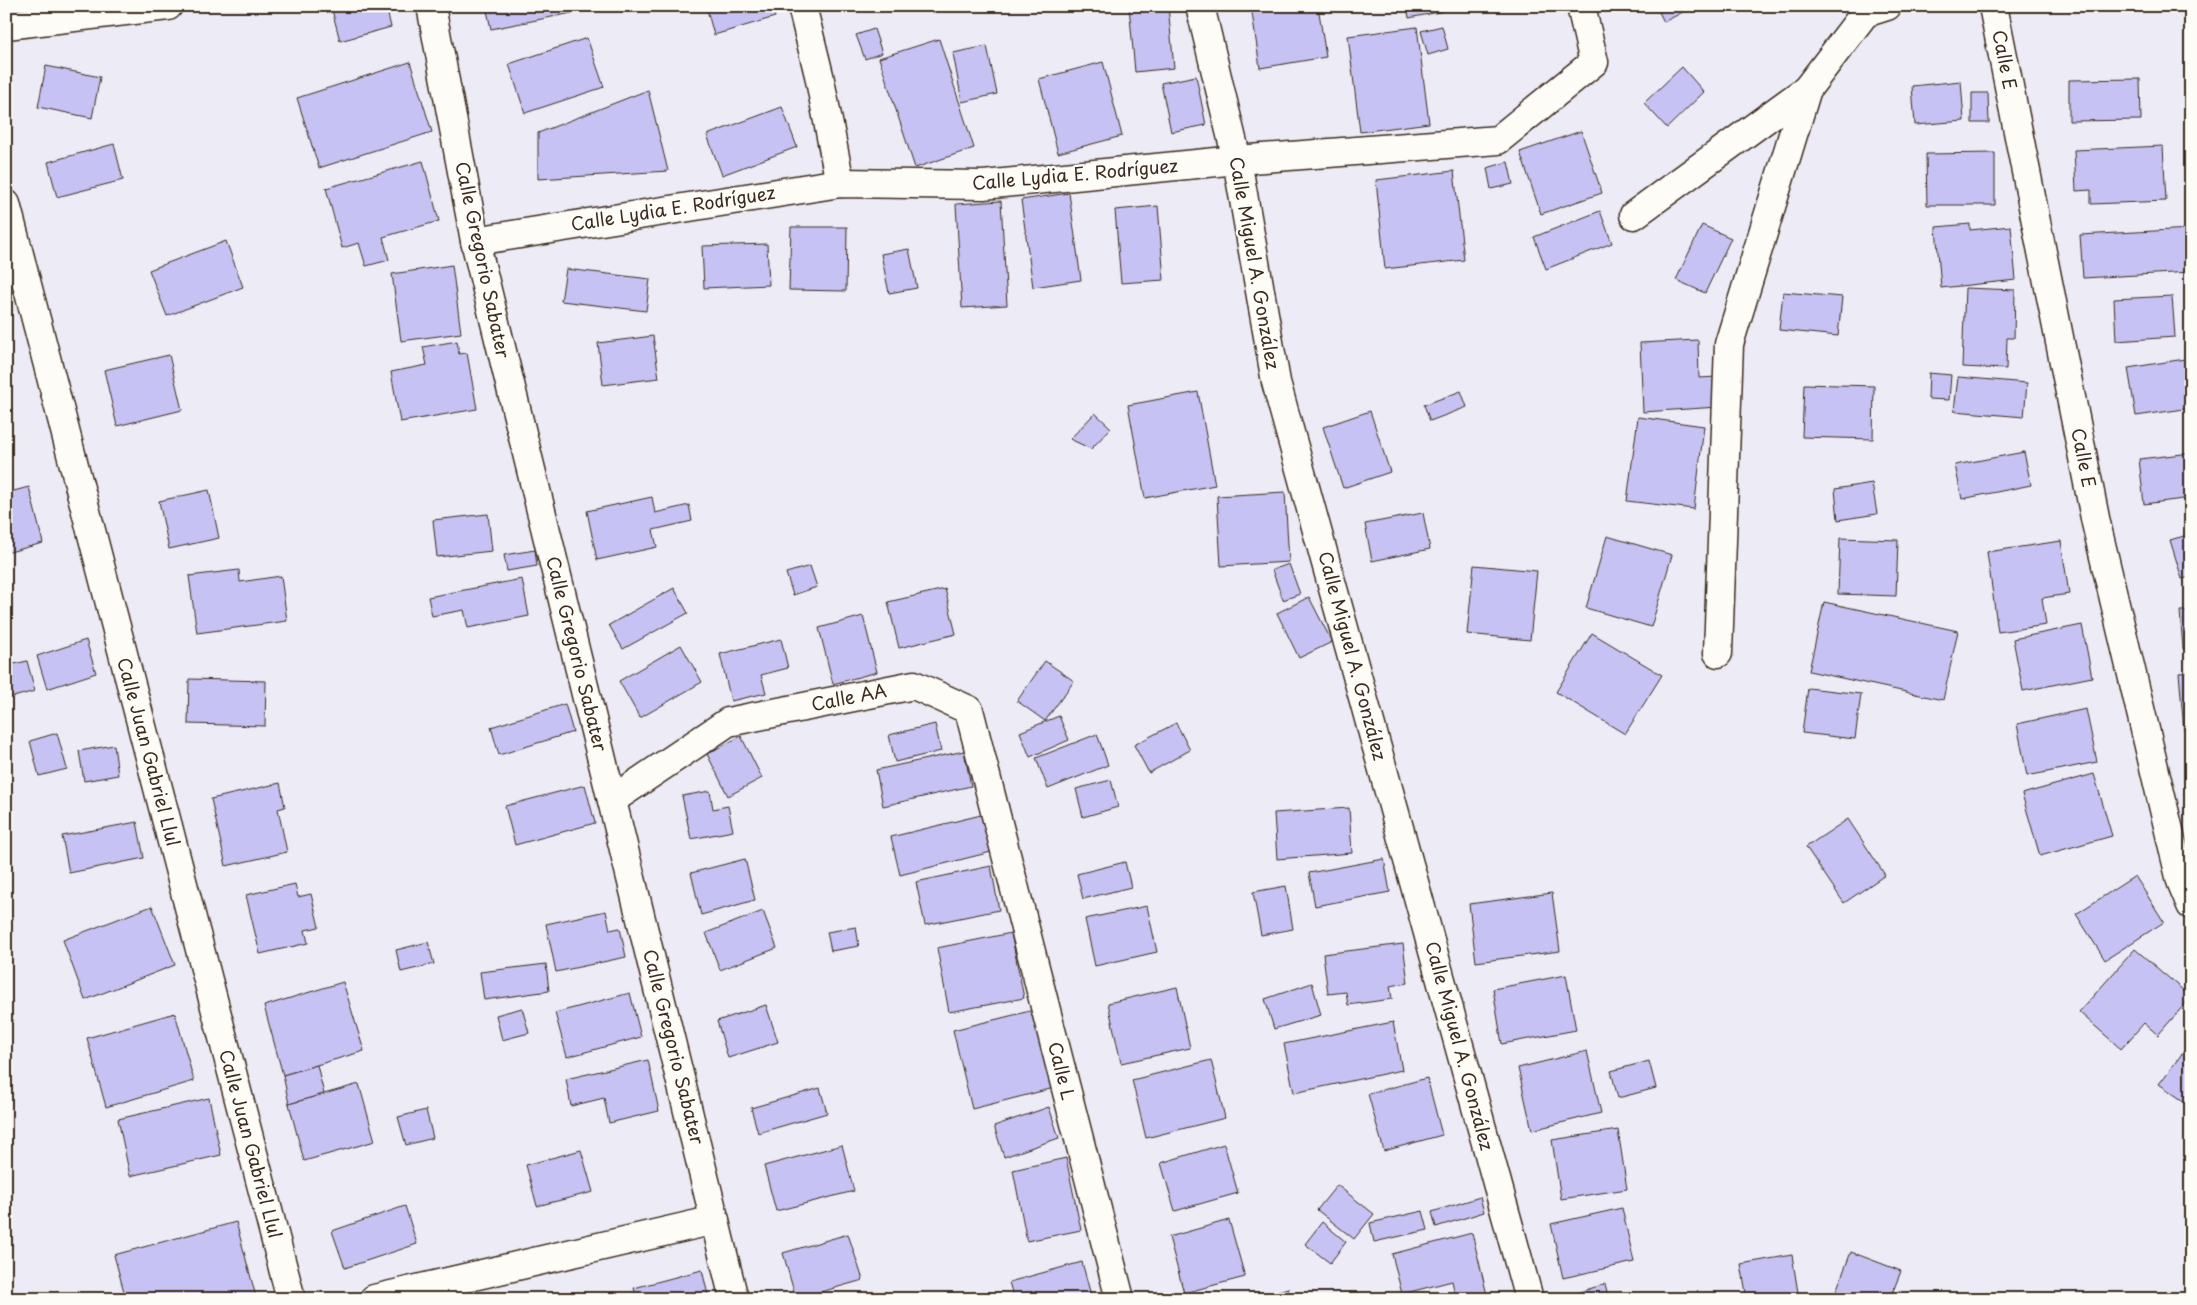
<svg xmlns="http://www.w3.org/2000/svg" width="2197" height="1305" viewBox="0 0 2197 1305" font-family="'Playpen Sans',sans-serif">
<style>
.building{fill:#c6c2f4;stroke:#3b2a1e}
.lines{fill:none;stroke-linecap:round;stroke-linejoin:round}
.minor-casing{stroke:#3b2a1e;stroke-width:31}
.minor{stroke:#fdfcf7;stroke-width:28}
.labels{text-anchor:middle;stroke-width:4.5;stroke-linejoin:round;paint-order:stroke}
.street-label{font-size:18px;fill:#3b2a1e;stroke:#fdfcf7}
</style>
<rect width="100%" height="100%" fill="#ecebf6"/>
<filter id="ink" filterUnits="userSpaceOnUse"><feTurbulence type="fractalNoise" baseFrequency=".02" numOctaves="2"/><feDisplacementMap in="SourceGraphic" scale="10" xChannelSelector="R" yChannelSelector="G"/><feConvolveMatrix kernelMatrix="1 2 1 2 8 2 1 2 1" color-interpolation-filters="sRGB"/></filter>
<g filter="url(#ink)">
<g class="building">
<path d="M331 6H386L391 27 340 41Z"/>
<path d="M486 6H571L572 13 491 29Z"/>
<path d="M706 6H772L775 17 714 35Z"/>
<path d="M1129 6H1168L1174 68 1135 72Z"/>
<path d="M1251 6H1318L1326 57 1260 68Z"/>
<path d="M1407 6H1443L1444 11 1409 18Z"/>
<path d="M1656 6H1694L1664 22Z"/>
<path d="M1442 26 1448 49 1428 55 1421 31Z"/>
<path d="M1417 27 1429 123 1360 132 1348 36Z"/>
<path d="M874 29 882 53 865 59 856 35Z"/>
<path d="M587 38 604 87 525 113 509 64Z"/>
<path d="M939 39 974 148 915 168 879 58Z"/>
<path d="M987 46 997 94 962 102 953 53Z"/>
<path d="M410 62 432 132 319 168 297 98Z"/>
<path d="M1103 62 1122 136 1058 153 1039 79Z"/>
<path d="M46 66 100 77 92 118 38 107Z"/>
<path d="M1682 67 1704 92 1667 128 1644 103Z"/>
<path d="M1196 76 1206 125 1171 132 1161 83Z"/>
<path d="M2140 79 2141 120 2069 121V80Z"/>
<path d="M1961 81 1964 121 1915 125 1912 86Z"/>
<path d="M648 90 668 171 538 179V133Z"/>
<path d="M1972 93H1988L1989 123H1972Z"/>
<path d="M782 107 797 147 722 175 707 135Z"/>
<path d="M1581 131 1602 193 1541 214 1520 152Z"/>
<path d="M114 144 123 180 57 197 48 162Z"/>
<path d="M2163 146 2166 201 2091 204V190L2076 191 2074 150Z"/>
<path d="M1995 153V205H1927L1926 154Z"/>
<path d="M423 161 439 221 383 237 389 260 366 266 359 243 342 248 326 188Z"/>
<path d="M1508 162 1513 184 1491 189 1487 168Z"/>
<path d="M1454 171 1464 260 1385 269 1376 180Z"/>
<path d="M1069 193 1081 280 1033 287 1021 200Z"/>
<path d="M1001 201 1007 305 962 308 956 204Z"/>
<path d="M1158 206 1164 280 1121 283 1115 210Z"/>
<path d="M1600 211 1612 243 1546 269 1534 237Z"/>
<path d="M1970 224V230L2011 226 2016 280 1941 288 1936 227Z"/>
<path d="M1702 225 1731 238 1705 293 1676 280Z"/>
<path d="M791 227H847L846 291 789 290Z"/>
<path d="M2191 229V272L2083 278 2080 235Z"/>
<path d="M226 241 243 287 167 316 149 270Z"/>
<path d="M767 244 769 285 704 288 702 246Z"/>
<path d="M909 249 917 288 889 293 881 254Z"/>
<path d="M452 265 461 333 401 341 392 274Z"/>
<path d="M566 269 650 279 646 311 561 301Z"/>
<path d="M1965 288 2015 290 2014 338H2007L2006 369 1962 367Z"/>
<path d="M1783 292 1842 297 1838 336 1779 330Z"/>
<path d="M2172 296 2175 337 2116 341 2114 299Z"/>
<path d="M653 336 659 378 603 385 598 343Z"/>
<path d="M1698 340 1699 378 1717 377 1718 407 1643 412 1640 343Z"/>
<path d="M457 341 459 354 467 353 477 409 400 422 391 372 427 365 423 347Z"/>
<path d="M169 355 182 410 117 426 104 370Z"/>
<path d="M2191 358V408L2136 416 2128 368Z"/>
<path d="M1929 373 1951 375 1949 400 1928 399Z"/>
<path d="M1958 377 2027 383 2024 417 1954 411Z"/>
<path d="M1804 384 1874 386 1873 439 1802 437Z"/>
<path d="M1461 391 1467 407 1430 421 1424 405Z"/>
<path d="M1198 392 1215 485 1145 498 1128 405Z"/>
<path d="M1370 411 1390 472 1343 488 1323 427Z"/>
<path d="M1095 413 1111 428 1091 449 1070 439Z"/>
<path d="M1638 417 1704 426 1694 509 1627 501Z"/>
<path d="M2024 452 2031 485 1962 499 1955 465Z"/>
<path d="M2191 453V498L2144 504 2139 459Z"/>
<path d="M1872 483 1877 514 1838 520 1835 489Z"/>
<path d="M29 487 43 543 6 553V493Z"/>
<path d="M209 490 219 538 169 549 159 501Z"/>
<path d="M1285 492 1289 562 1221 566 1217 496Z"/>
<path d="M652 497 655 513 689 505 692 521 653 530 657 547 597 560 587 511Z"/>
<path d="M1423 513 1430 549 1372 561 1365 524Z"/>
<path d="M488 514 492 551 437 557 433 520Z"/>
<path d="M2191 534V577L2182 579 2170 540Z"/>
<path d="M1607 536 1672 555 1651 627 1586 608Z"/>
<path d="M1840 538 1898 540 1896 596 1838 594Z"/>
<path d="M2061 541 2069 594 2042 598 2046 625 1998 632 1987 552Z"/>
<path d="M535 550 537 566 507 571 504 555Z"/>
<path d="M1289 564 1300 594 1283 600 1272 570Z"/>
<path d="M1474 565 1537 571 1530 640 1467 634Z"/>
<path d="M810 566 817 587 793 595 786 573Z"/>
<path d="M239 570 240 582 281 576 287 621 197 633 189 576Z"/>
<path d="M522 579 529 616 468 628 464 610 432 616 428 597Z"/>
<path d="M674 588 688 613 623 649 609 625Z"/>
<path d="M945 589 956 634 899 648 888 602Z"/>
<path d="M1309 597 1332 642 1299 658 1277 613Z"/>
<path d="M1824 602 1958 631 1943 700 1809 671Z"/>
<path d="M2180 611H2191V649H2183Z"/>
<path d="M863 616 877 672 833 684 819 628Z"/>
<path d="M2082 625 2092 677 2023 691 2013 639Z"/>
<path d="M1592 633 1662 675 1625 734 1556 692Z"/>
<path d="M781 639 788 668 761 675 766 693 731 701 720 654Z"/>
<path d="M86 640 96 673 47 689 37 656Z"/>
<path d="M681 645 702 682 640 718 619 681Z"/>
<path d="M27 661 35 691 6 699V666Z"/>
<path d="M1045 661 1074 681 1045 721 1017 701Z"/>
<path d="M2191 672V731H2184L2179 673Z"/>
<path d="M189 679 266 681 265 726 188 724Z"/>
<path d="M1808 688 1861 694 1855 739 1802 733Z"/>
<path d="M565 704 573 732 499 755 491 727Z"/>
<path d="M2086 709 2097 762 2027 776 2017 724Z"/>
<path d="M1059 716 1069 740 1030 757 1020 732Z"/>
<path d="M1176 723 1190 750 1149 773 1134 745Z"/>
<path d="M935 724 941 751 895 762 889 735Z"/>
<path d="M57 733 67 769 39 776 30 741Z"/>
<path d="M1097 734 1108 765 1048 789 1036 758Z"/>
<path d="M741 736 762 778 728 796 707 754Z"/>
<path d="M114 745 118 775 84 781 79 751Z"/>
<path d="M964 751 971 786 883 806 876 770Z"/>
<path d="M2094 774 2112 836 2040 856 2022 794Z"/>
<path d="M1111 780 1118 807 1083 817 1076 789Z"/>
<path d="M280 783 285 807 278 809 287 852 226 866 211 799Z"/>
<path d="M585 785 595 823 515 845 505 806Z"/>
<path d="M710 791 713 809 728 806 733 831 691 839 682 796Z"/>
<path d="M1349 808 1352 853 1277 859 1274 813Z"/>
<path d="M981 815 991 852 900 875 891 837Z"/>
<path d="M1848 819 1885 875 1844 903 1806 847Z"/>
<path d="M137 822 144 858 69 873 62 836Z"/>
<path d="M745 859 755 900 701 915 691 873Z"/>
<path d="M1384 859 1390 892 1315 906 1309 873Z"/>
<path d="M1125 862 1131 887 1083 899 1077 874Z"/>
<path d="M991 866 999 910 925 925 916 882Z"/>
<path d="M2135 876 2164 922 2105 960 2076 914Z"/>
<path d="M295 884 298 897 311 894 319 927 305 930 308 943 260 954 246 895Z"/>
<path d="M1286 886 1293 929 1261 935 1253 892Z"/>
<path d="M1552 893 1560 951 1476 962 1469 904Z"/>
<path d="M152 906 175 965 85 1000 63 940Z"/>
<path d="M1147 906 1157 952 1095 966 1085 919Z"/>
<path d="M606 911 610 930 620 928 626 957 556 972 546 924Z"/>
<path d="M763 911 777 948 720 970 706 933Z"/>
<path d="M856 927 859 946 831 951 827 932Z"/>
<path d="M1011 933 1024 998 949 1012 937 948Z"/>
<path d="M428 942 434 964 401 972 396 950Z"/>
<path d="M1403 944 1408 983 1390 986 1392 999 1348 1005 1346 992 1328 994 1323 954Z"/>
<path d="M2135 949 2191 997 2158 1035 2144 1023 2121 1049 2079 1012Z"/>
<path d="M546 964 549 991 484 1000 480 972Z"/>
<path d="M1566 975 1576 1030 1502 1044 1493 989Z"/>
<path d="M343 982 364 1051 283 1075 264 1006Z"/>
<path d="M1312 983 1321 1015 1274 1029 1265 999Z"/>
<path d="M1177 987 1190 1048 1121 1063 1108 1003Z"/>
<path d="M630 993 641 1037 567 1057 555 1013Z"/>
<path d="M766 1005 778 1042 728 1058 717 1021Z"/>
<path d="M522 1008 529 1033 502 1040 496 1015Z"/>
<path d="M1034 1010 1054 1088 972 1109 953 1030Z"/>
<path d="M175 1013 194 1081 106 1107 87 1038Z"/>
<path d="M1393 1022 1402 1070 1294 1093 1284 1044Z"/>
<path d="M2191 1042V1102L2189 1105 2159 1084Z"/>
<path d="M1587 1051 1601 1113 1532 1130 1518 1068Z"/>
<path d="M648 1060 659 1111 609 1123 604 1098 571 1106 566 1079Z"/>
<path d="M1211 1060 1225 1118 1146 1138 1132 1080Z"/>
<path d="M1649 1061 1656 1088 1618 1098 1611 1071Z"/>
<path d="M317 1065 324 1094 289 1104 283 1075Z"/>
<path d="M1427 1078 1442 1135 1384 1151 1368 1094Z"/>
<path d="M359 1084 375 1141 304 1161 289 1104Z"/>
<path d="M820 1088 827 1113 758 1133 751 1108Z"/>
<path d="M209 1098 221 1155 130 1176 118 1119Z"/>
<path d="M1049 1107 1059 1138 1004 1157 994 1126Z"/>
<path d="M426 1110 433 1138 406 1145 398 1117Z"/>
<path d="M1618 1130 1627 1189 1561 1199 1552 1140Z"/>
<path d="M1224 1144 1238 1193 1175 1211 1161 1163Z"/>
<path d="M842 1145 854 1191 776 1211 764 1166Z"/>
<path d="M581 1150 593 1192 537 1206 526 1165Z"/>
<path d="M1066 1158 1081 1230 1027 1241 1013 1170Z"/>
<path d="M1337 1185 1374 1214 1354 1239 1317 1210Z"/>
<path d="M1480 1197 1484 1212 1436 1227 1432 1212Z"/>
<path d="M405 1206 417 1244 345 1268 332 1231Z"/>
<path d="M1622 1208 1634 1262 1563 1278 1551 1224Z"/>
<path d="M1423 1211 1428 1230 1374 1242 1370 1223Z"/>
<path d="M1229 1220 1245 1277 1184 1293 1169 1237Z"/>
<path d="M236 1222 256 1297 126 1299 114 1255Z"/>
<path d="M1322 1222 1346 1242 1330 1263 1305 1244Z"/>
<path d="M1472 1233 1488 1299H1456L1452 1281 1402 1294 1392 1254Z"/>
<path d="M848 1234 863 1280 796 1299 783 1253Z"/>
<path d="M1851 1252 1901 1271 1890 1299H1833Z"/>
<path d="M1792 1255 1799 1299H1747L1741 1264Z"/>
<path d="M1082 1262 1092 1299H1014L1009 1282Z"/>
<path d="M702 1270 709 1299H637L634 1288Z"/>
<path d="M1605 1284 1609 1299H1557Z"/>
<path d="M1288 1288 1291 1299H1251Z"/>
</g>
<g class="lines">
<defs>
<g id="minor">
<path d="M431 6 475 241 734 1299"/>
<path d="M802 6 819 75 840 183"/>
<path d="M1200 6 1237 160 1276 382 1529 1299"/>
<path d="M1993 6 2096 523 2181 881 2191 905"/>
<path d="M6 25 168 6"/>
<path d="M6 204 291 1299"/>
<path d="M1634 215 1807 89 1865 13 1887 6"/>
<path d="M475 241 840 183 983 185 1237 160 1498 140 1594 62 1581 6"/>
<path d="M1718 653 1729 344 1807 89"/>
<path d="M612 800 728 722 914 685 969 710 1120 1299"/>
<path d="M374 1299 715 1220"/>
</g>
</defs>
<use href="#minor" class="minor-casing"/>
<use href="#minor" class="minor"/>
</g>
</g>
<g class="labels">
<g class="street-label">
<text transform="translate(2004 60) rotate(79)" y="6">Calle E</text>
<text transform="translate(1075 175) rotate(-5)" y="6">Calle Lydia E. Rodríguez</text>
<text transform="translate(673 209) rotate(-9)" y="6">Calle Lydia E. Rodríguez</text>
<text transform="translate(482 260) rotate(78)" y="6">Calle Gregorio Sabater</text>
<text transform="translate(1254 263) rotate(80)" y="6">Calle Miguel A. González</text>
<text transform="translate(2083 458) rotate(79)" y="6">Calle E</text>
<text transform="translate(576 654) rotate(76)" y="6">Calle Gregorio Sabater</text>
<text transform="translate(1352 656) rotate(75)" y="6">Calle Miguel A. González</text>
<text transform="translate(849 698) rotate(-11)" y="6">Calle AA</text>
<text transform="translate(148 752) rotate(75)" y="6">Calle Juan Gabriel Llul</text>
<text transform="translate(1459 1046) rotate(75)" y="6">Calle Miguel A. González</text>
<text transform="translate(673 1047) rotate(76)" y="6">Calle Gregorio Sabater</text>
<text transform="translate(1061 1071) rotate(76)" y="6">Calle L</text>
<text transform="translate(250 1144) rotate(75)" y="6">Calle Juan Gabriel Llul</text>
</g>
</g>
<rect width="2197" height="1305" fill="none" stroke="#fdfcf7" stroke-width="25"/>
<rect x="12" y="12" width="2172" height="1280" fill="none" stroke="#3b2a1e" stroke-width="2" filter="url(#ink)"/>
</svg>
